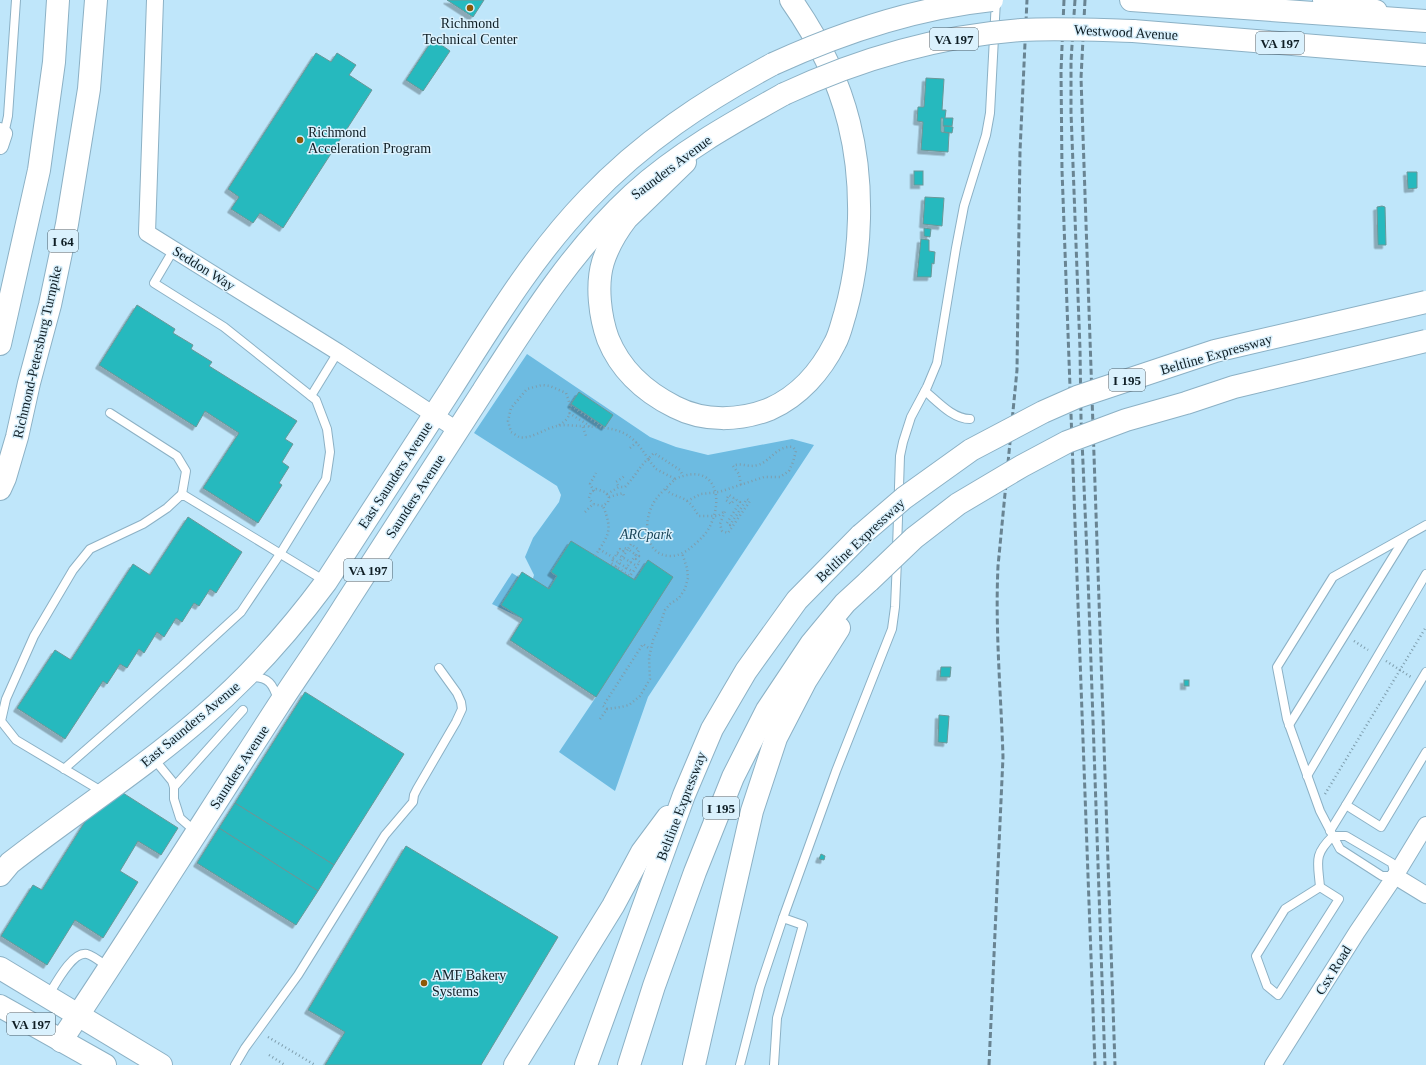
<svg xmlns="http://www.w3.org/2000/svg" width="1426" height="1065" viewBox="0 0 1426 1065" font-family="Georgia,serif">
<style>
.green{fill:#6dbbe1}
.building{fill:#27b9be;stroke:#6a9798;filter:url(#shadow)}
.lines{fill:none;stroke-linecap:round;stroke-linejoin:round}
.lane-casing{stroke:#8cb1c5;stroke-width:10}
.street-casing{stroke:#8cb1c5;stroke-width:18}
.secondary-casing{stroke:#8cb1c5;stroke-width:24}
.primary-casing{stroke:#8cb1c5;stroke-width:24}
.highway-casing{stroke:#8cb1c5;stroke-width:24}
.path{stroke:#7e9dac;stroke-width:2.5;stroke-dasharray:1 3;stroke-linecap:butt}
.lane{stroke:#fff;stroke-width:8}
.street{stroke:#fff;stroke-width:16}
.secondary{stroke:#fff;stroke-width:22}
.primary{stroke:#fff;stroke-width:22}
.highway{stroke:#fff;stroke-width:22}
.rail{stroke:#698492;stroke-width:3;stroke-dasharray:6 3;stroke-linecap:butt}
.primary-bridge-casing{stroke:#8cb1c5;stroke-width:24;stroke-linecap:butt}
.highway-bridge-casing{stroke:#8cb1c5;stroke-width:24;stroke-linecap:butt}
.primary-bridge{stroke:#fff;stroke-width:22}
.highway-bridge{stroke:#fff;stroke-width:22}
.poi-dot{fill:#8d5808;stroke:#daf1fd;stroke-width:1.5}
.labels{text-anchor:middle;stroke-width:3;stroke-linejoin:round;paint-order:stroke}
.shield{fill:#daf1fd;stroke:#4c5d66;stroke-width:1}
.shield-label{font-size:13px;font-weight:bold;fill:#0f1e25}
.poi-label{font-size:14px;fill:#0f1e25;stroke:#daf1fd;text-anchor:start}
.street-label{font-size:14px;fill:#0f1e25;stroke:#daf1fd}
.park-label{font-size:14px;font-style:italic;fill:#1d485c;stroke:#daf1fd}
</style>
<defs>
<filter id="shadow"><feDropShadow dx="-3.5" dy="3.5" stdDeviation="0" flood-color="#0004"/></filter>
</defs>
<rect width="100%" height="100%" fill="#bfe6fa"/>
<path class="green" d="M527 354 650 437 676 447 708 455 792 439 814 445 648 697 615 791 559 752 596 697 510 640 523 619 492 604 512 573 531 585 534 575 525 557 533 538 559 502 561 495 557 486 474 433Z"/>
<g class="building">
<path d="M447 0H484L473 17Z"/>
<path d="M433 39 450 51 423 91 406 80Z"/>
<path d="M316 53 331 62 337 53 356 65 349 75 372 90 283 228 260 213 253 223 231 209 239 197 228 189Z"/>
<path d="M926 78 944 79 942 110H946L945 118H953L952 126H943V118H941V132L949 133 948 152 921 150 923 122 917 121 918 107H924Z"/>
<path d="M944 126 953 127 952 133 944 132Z"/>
<rect x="914" y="171" width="9" height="14"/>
<path d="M1407 172H1417V188L1408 189Z"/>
<path d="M925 197 944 198 942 226 923 224Z"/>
<path d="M1382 206 1385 207 1386 245H1378L1377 207Z"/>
<path d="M924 228 931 229 930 237 924 236Z"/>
<path d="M921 239 929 240V251L935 252 934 264 932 263 931 277H917Z"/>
<path d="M137 305 175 329 173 333 193 345 191 349 212 362 209 366 297 421 285 439 293 444 282 462 289 467 279 483 282 485 258 523 203 488 239 433 205 411 196 427 99 365Z"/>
<path d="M579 392 613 415 605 427 571 404Z"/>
<path d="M188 517 242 552 216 593 210 589 199 606 194 603 182 622 176 618 164 637 157 632 144 653 139 649 127 668 120 664 107 684 103 681 65 739 17 708 55 650 71 660 133 564 150 575Z"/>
<path d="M571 541 635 580 648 560 673 577 596 697 510 640 523 619 501 605 522 572 549 589 557 576 551 572Z"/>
<path d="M941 667H951L950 677H940Z"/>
<rect x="1184" y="680" width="5" height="6"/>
<path d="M305 692 404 754 334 865 235 803Z"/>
<path d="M939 715 949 716 947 743 938 742Z"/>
<path d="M123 793 178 828 161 855 138 841 120 871 138 882 103 938 75 920 47 965 1 936 33 885 42 890 88 817Z"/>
<path d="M235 803 334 865 318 891 219 828Z"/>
<path d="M219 828 318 891 296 925 197 863Z"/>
<path d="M406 846 558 937 481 1065H325L345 1032 308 1010Z"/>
<path d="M821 854 825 856 824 860 819 859Z"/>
</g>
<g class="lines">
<defs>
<g id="lane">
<path d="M4 134 8 116 16 0"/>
<path d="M925 391C938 402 953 419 970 419"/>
<path d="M311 396 338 352"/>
<path d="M110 413 177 456 186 471 182 494"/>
<path d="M897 549 900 456 903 442 911 417 927 387 937 363 956 248 964 206 986 135 990 113 996 0"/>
<path d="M1426 672 1346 805 1381 827 1426 752"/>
<path d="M251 677C269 677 273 684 278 700"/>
<path d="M1289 725 1404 539"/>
<path d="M154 759 172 781 174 787V799L180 818 196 832"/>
<path d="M64 769 182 666 241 612 280 554 326 479 330 452 327 429 316 400 224 327 154 283 174 249"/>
<path d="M1307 776 1426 574"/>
<path d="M174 787 243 710"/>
<path d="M103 792 16 740 1 721 6 699 34 636 73 570 90 549 143 524 167 508 182 494 325 581"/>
<path d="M1330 831 1346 805"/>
<path d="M1333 836H1346L1392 863 1395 876H1382L1340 849Z"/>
<path d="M1320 887C1318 862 1313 855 1333 836L1320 811 1287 719 1277 667 1333 577 1426 525"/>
<path d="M1320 887 1339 899 1278 995 1267 986 1256 956 1285 909Z"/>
<path d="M48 996C55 985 72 951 87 954 94 956 102 963 108 967"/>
<path d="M235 1065 245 1048 298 975 385 835 413 802 414 795 417 789 456 722 462 709 461 702 457 693 439 668"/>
<path d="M740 1065 760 987 783 918 836 771 892 629 895 607 897 560"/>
<path d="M774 1065 777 1018 803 925 783 918"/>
</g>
<g id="street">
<path d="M155 0 147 233 338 352 457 430"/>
<path d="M0 131 4 134 0 146"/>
<path d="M1395 876 1426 895"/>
<path d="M1273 1065 1357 932 1395 876 1426 825"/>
</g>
<g id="secondary">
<path d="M1324 0 1376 11"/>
<path d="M685 162 627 218C617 231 608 246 603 262 596 285 600 317 608 339 621 371 645 392 675 407 704 422 740 421 770 409 799 396 821 371 835 343 840 334 842 323 845 314 862 254 864 183 849 123 838 79 817 37 791 0"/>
</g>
<g id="primary">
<path d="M1131 0 1426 21"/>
<path d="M1133 31 1426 55"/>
<path d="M0 875 10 863C73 814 141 770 201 718 248 678 289 632 326 582 367 518 410 453 451 389 493 323 533 256 588 199 642 142 704 101 773 64"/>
<path d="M0 968 161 1065"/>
<path d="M0 1006 105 1065"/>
<path d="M61 1041C135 930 206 817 278 706 300 672 324 639 345 605 391 533 437 462 483 391 528 321 572 250 633 194 678 153 732 123 784 94"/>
</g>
<g id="highway">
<path d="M0 344 39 170 54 62 58 0"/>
<path d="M0 489 5 478 17 437 29 383 50 305 67 224 89 89 96 0"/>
<path d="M515 1065 613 906 642 852 668 817"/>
<path d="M586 1065 684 795 712 729 746 671 797 600 861 535"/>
<path d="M629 1065 654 986 695 872 733 777 767 710 811 644 845 603 869 581"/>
<path d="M694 1065 752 811 776 738 806 680 839 628"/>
</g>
</defs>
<use href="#lane" class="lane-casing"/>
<use href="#street" class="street-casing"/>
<use href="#secondary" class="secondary-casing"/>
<use href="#primary" class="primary-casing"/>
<use href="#highway" class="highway-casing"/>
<g class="path">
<path d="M571 406 604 428"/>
<path d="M569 413 590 426"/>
<path d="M559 425C574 417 571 406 566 393L550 386 542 385 527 389 511 408 508 421 511 432C513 433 517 436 519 437 530 440 546 428 557 426 565 424 574 426 581 426 615 428 630 428 648 459 639 467 634 478 625 487H619"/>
<path d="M583 427 586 436"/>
<path d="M630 448 637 442"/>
<path d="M675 479C715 461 725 498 709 528 704 537 695 544 688 550 683 553 677 556 671 556 644 556 643 522 653 504 658 494 668 487 675 479L656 469 648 459 654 453 680 470 683 476"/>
<path d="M666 489C671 496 681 496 687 501 693 505 695 511 699 516H718L725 511 720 524 722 531 728 533 750 501 747 499 730 525 727 523 740 502 729 495 726 500 731 504 735 499"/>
<path d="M594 491 590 484 596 473"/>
<path d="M607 494 619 487 616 482 626 475"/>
<path d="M609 497 623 493 624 496"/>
<path d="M687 501 701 494 719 492 764 477H780L789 471 793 462 796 451 793 447C777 445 771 461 758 465 749 468 741 462 733 466L739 474 741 485"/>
<path d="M585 512 593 504 603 506 608 502 609 497 605 492 596 489 591 492 589 498 593 504"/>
<path d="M599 549 614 558 611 563 630 576 640 562 636 559 639 556 636 555 639 550 631 544 628 549 624 548 623 551 620 549 614 558"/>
<path d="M617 554 637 566"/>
<path d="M595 556C609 534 613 531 603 506"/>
<path d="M613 559 633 572"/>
<path d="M616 567 628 549 636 555 624 571"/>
<path d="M1354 641 1368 650"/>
<path d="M1386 661 1411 677"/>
<path d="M607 709 603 706 643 644 650 649"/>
<path d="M600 719 607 709 621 707 629 705 640 696 650 679 649 658 653 640 658 630 665 610 670 604 679 598 685 589 688 578 687 568 682 553"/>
<path d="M1325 794 1426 627"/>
<path d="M268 1037 315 1065"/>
<path d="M269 1055 285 1065"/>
</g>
<use href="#lane" class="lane"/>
<use href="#street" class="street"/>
<use href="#secondary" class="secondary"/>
<use href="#primary" class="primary"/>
<use href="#highway" class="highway"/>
<g class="rail">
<path d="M1064 0 1061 71 1062 170 1095 1065"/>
<path d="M1075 0 1071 61V112L1080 349 1081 418 1088 577 1105 1065"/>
<path d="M1085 0 1081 78 1115 1065"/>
<path d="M989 1065 1003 757C1001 694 995 630 998 566L1017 370 1020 151 1027 0"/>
</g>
<defs>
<g id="primary-bridge">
<path d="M773 64C843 32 915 8 992 0"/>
<path d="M784 94C859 59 938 36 1021 30 1058 28 1096 30 1133 31"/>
</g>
<g id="highway-bridge">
<path d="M861 535 904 498 971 450 1043 412 1077 397 1215 351 1426 302"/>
<path d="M869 581 914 538 958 504 1022 466 1067 442 1126 420 1186 403 1234 387 1426 341"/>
</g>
</defs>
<use href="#primary-bridge" class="primary-bridge-casing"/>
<use href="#highway-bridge" class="highway-bridge-casing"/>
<use href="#primary-bridge" class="primary-bridge"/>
<use href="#highway-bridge" class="highway-bridge"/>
</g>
<g class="poi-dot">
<circle cx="470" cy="8" r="4"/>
<circle cx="300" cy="140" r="4"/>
<circle cx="424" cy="983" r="4"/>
</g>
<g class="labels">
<g class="shield">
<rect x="930" y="28" width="48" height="22" rx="3"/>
<rect x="1256" y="32" width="48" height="22" rx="3"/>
<rect x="48" y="230" width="30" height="22" rx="3"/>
<rect x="1109" y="369" width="36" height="22" rx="3"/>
<rect x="344" y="559" width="48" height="22" rx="3"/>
<rect x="703" y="797" width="36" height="22" rx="3"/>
<rect x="7" y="1013" width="48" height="22" rx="3"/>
</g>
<g class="shield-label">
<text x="954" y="44">VA 197</text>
<text x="1280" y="48">VA 197</text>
<text x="63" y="246">I 64</text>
<text x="1127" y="385">I 195</text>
<text x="368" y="575">VA 197</text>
<text x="721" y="813">I 195</text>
<text x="31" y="1029">VA 197</text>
</g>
<g class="poi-label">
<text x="470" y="28" text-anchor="middle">Richmond<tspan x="470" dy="16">Technical Center</tspan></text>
<text x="308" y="137">Richmond<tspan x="308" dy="16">Acceleration Program</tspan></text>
<text x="432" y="980">AMF Bakery<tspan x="432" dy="16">Systems</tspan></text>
</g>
<g class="street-label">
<text transform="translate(1126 32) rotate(3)" y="5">Westwood Avenue</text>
<text transform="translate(671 167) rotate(-37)" y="5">Saunders Avenue</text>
<text transform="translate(204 268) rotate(32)" y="5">Seddon Way</text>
<text transform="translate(37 352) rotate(-77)" y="5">Richmond-Petersburg Turnpike</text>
<text transform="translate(1216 354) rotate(-16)" y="5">Beltline Expressway</text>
<text transform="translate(395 475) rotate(-57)" y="5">East Saunders Avenue</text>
<text transform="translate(415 496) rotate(-57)" y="5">Saunders Avenue</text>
<text transform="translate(860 540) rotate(-43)" y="5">Beltline Expressway</text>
<text transform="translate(190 724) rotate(-40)" y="5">East Saunders Avenue</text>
<text transform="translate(239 767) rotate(-57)" y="5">Saunders Avenue</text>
<text transform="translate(681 806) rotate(-69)" y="5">Beltline Expressway</text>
<text transform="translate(1333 970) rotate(-58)" y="5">Csx Road</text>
</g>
<g class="park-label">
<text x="646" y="539">ARCpark</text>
</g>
</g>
</svg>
